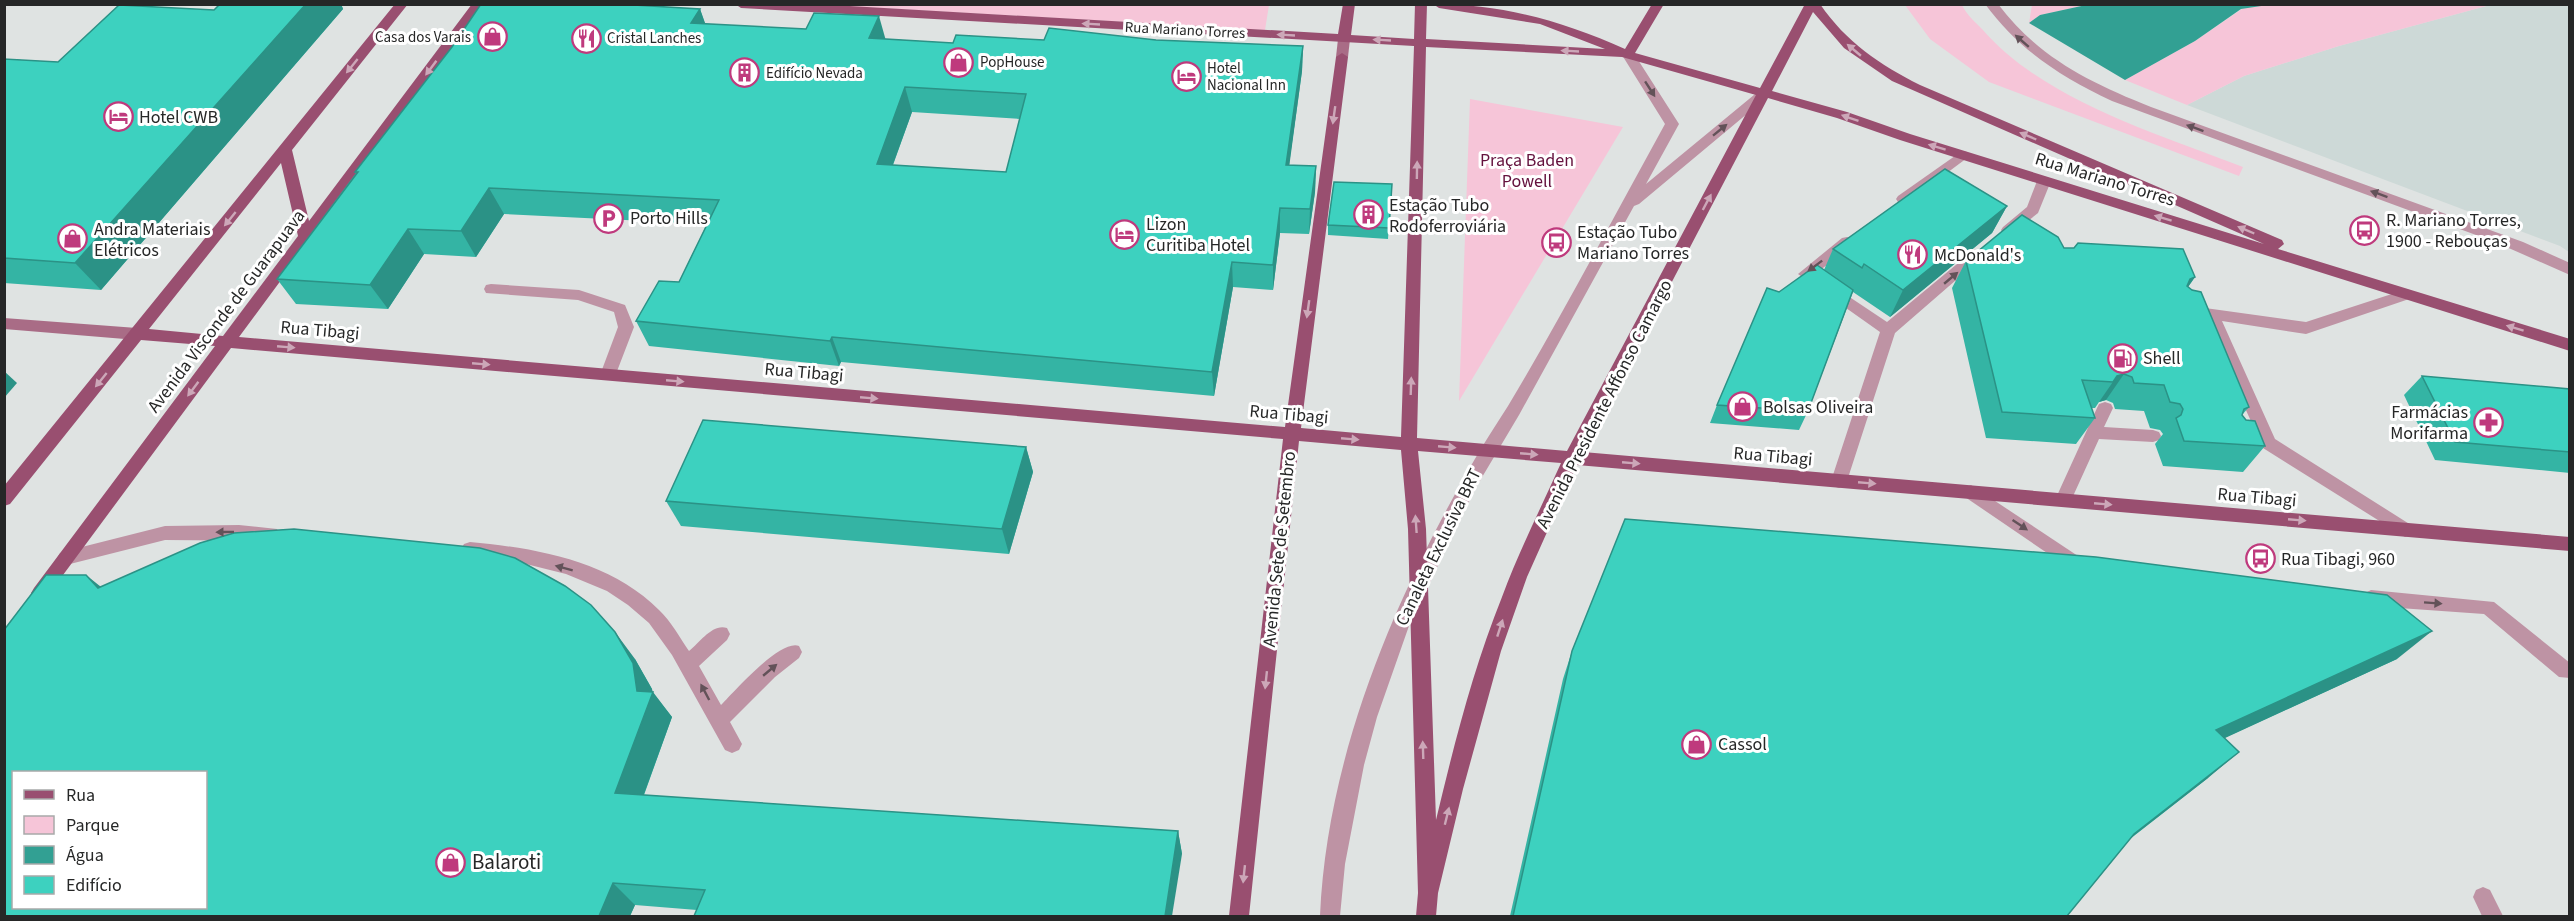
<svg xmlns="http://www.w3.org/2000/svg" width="2574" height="921" viewBox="0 0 2574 921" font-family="'Source Sans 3',sans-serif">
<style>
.built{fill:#cdd9d7}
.green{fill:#f6c5d8}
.water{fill:#32a093}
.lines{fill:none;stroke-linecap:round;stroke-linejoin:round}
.service{fill:#be93a4;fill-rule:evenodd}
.secondary{fill:#a96c86;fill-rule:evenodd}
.primary{fill:#994f70;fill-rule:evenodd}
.wall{fill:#34b4a4;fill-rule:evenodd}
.shaded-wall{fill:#2b9286}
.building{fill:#3dd1bf;stroke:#2b9286;stroke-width:1.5;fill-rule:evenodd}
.oneway{fill:#cca7b8}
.oneway2{fill:#635259}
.labels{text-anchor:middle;stroke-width:6;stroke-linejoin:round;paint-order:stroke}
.far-street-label{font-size:15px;fill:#262727;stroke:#fff}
.far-poi-label{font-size:15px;fill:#262727;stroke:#fff;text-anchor:start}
.poi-label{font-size:18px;fill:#262727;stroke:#fff;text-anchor:start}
.park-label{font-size:18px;fill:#64113d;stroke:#fff}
.street-label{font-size:18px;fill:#262727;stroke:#fff}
.near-poi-label{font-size:21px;fill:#262727;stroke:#fff;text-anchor:start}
</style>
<rect width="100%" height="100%" fill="#dfe3e2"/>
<path class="built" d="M2490 5H2569V252L2560 246 2187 105 2244 76 2339 46Z"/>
<g class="green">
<path d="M2268 4 2490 5 2339 46 2244 76 2187 105 2125 80 2195 41 2242 9Z"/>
<path d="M827 5H1269L1265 30Z"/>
<path d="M1905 5H1962C1966 14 1975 22 1982 29 2043 100 2158 134 2243 167L2239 176 1989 82 1930 39Z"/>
<path d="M2032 5H2086L2040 15 2029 23Z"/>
<path d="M1470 99 1623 127 1459 401Z"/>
</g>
<path class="water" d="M2086 5V4L2268 5 2241 9 2195 41 2125 80 2029 23 2040 15Z"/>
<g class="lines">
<g class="service">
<path d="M1985 4H1998C2039 58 2089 82 2151 107L2523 242 2570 263V275L2495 242 2112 101C2061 77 2019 50 1985 4Z"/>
<path d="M1628 51 1633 52 1679 124 1646 184 1760 90 1765 89 1772 93 1639 204 1634 206 1519 415 1475 489 1410 623 1377 717 1364 765 1345 864 1340 916H1320C1327 757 1393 601 1472 464 1483 444 1496 425 1508 406 1563 314 1613 218 1665 124L1622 55Z"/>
<path d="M1962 151 1967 152 1969 155 1967 158 1908 202H1898L1896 199 1898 196Z"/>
<path d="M2044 176 2051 181 2038 213 2013 233H2003L2001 230 2003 227 2027 207 2037 181Z"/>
<path d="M1847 237 1852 238 1854 242 1852 246 1815 274 1887 322 1974 250 1979 249 1986 254 1895 333 1847 481 1845 486 1839 488 1833 486 1831 481 1880 332 1798 274 1842 238Z"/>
<path d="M491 284 579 290 625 305 634 327 614 379H602L600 375 618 327 614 312 578 300 486 293 484 289 486 285Z"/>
<path d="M2407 289 2414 294 2412 298 2306 334 2222 321 2275 439 2411 525 2414 530 2411 535 2405 537 2263 448 2205 319 2200 317 2197 313 2200 309 2205 308 2306 322Z"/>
<path d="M2105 402 2111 404 2113 408 2104 427 2153 430 2159 432 2161 436 2159 440 2153 442 2099 439 2069 505 2063 507 2057 505 2055 500 2097 408 2099 404Z"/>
<path d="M1971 485 2087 562 2090 567 2087 572 2081 574 2075 572 1965 497 1963 492 1965 487Z"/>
<path d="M239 525 277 529 280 534 277 539 271 541 165 540 66 565 60 563 57 558 60 553 66 551 165 526Z"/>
<path d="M470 542C536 548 610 561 659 610 671 621 680 638 689 651 700 642 713 623 727 628L730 634 727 640 699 666 721 705C735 691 780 639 799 646L802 652 799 658 775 677 730 722 742 744 739 750 732 753 725 750 672 655 649 623 628 605 607 591 566 574 518 562 464 554 461 549 464 544Z"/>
<path d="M2371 590 2494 602 2570 663V678L2559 677 2484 614 2371 606 2365 603 2362 598 2365 593Z"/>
<path d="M2483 887 2490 890 2503 916H2482L2473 897 2476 890Z"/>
</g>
<g class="secondary">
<path d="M1344 35 1350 39 1348 57 1342 61 1336 57 1338 39Z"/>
<path d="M4 318 137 328 142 330 145 334 142 338 137 340 4 329Z"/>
</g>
<path class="primary" d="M395 4H408L292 150 309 221 472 4H485L239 337 1285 427 1336 57 1342 53 1348 57 1301 428 1401 437 1414 46 741 8 735 4H815L1338 34 1343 4H1355L1351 35 1414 39 1415 4H1427L1426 39 1605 49 1540 24 1439 8 1433 4C1502 4 1563 21 1625 49L1652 4H1664L1635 53 1760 88 1805 4H1820C1846 42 1880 65 1920 85L2282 240 2284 244 2278 249 2570 339V351L1900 140 1837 118 1768 98 1583 452 2570 537V551L1577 465 1527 577 1501 651 1463 789 1438 893 1436 916H1416L1418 893 1408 529 1401 450 1299 441 1249 916H1229L1283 439 231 348 46 598 40 601 34 598 31 593 34 588 215 346 141 340 10 504 4 506V486ZM1813 12 1844 48 1892 81 2264 244 1910 134 1847 112 1772 91ZM1426 47 1622 57 1756 95 1567 451 1417 438ZM281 163 298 236 223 336 149 329ZM1418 451 1561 463C1541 508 1519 551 1502 597 1473 669 1454 745 1436 820L1426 529Z"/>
</g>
<g class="wall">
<path d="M220 4H341L343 9 101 290 4 283V59L58 62 214 10Z"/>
<path d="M700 9 705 24 886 39 953 43 1044 40H1156L1303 46 1302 71 1289 165 1316 166 1315 192 1309 234 1280 233 1273 290 1233 287 1214 396 841 362 839 366 649 346 636 321 679 282 707 224 504 214 476 257 424 254 388 309 296 304 277 279 356 173 355 172ZM912 112 1020 119 1006 172 893 165Z"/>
<path d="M1392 184 1388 239 1328 235V225Z"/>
<path d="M2007 206 1992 233 1890 317 1853 292 1808 411 1799 430 1710 423 1717 405 1824 270 1833 249Z"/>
<path d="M2064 248 2195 277 2188 287 2249 407 2242 415 2265 446 2243 472 2163 466 2155 444 2163 434 2160 430 2150 428 2144 411 2115 409 2113 403 2106 400 2099 402 2095 408H2091L2095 418 2076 444 1986 438 1952 288 1966 261Z"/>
<path d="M2422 376 2570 389V473L2435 460 2404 395Z"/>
<path d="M1026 447 1033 472 1009 554 681 526 666 501Z"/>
<path d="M100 586 635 659 652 689V692L672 717 644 795 1178 831 1182 854 697 910 635 905 630 916H4Z"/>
<path d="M1572 651 2397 659 2224 738 2208 778 2130 839 2067 916H1510L1563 679Z"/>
</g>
<g class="shaded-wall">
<path d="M306 4H341L343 9 101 290 75 263Z"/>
<path d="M700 9 709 34 691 23Z"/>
<path d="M879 16 886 41 869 38Z"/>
<path d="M1303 46 1302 71 1286 190V165Z"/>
<path d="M905 87 912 112 884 189 877 164Z"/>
<path d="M1316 166 1315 192 1309 234 1310 209Z"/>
<path d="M489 188 504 214 476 257 461 231Z"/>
<path d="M2007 206 1992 233 1890 317 1903 290Z"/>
<path d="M1280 208V233L1273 290V265Z"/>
<path d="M408 229 424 254 388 309 370 285Z"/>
<path d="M1232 262 1233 287 1214 396 1212 372Z"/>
<path d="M2195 277 2176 304 2190 279Z"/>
<path d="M832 337 841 362 839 366 830 341Z"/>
<path d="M4 371 17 383 4 398Z"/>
<path d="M2124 374 2106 400 2099 402 2117 376Z"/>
<path d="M1026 447 1033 472 1009 554 1002 529Z"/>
<path d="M86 575 120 602 98 588Z"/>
<path d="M2432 631 2397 659 2186 756 2216 730Z"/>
<path d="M615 632 635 659 652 689 653 693V692L672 717 636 816 615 793 637 691Z"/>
<path d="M2239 752 2208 778 2105 858 2134 834Z"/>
<path d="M1178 831 1182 854 1172 916H1165Z"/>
<path d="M613 883 635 905 630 916H599Z"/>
</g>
<g class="building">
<path d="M220 4H306L75 263 4 258V59L58 62 119 5 214 10Z"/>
<path d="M481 4H617L700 9 691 23 806 29 814 13 879 16 869 38 953 43 956 35 1044 40 1049 28 1156 40 1303 46 1286 165 1316 166 1310 209 1280 208 1273 265 1232 262 1212 372 832 337 830 341 636 321 659 281 679 282 719 200 489 188 461 231 408 229 370 285 277 279 358 172H355L452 47ZM905 87 1026 94 1006 172 877 164Z"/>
<path d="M1945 169 2007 206 1903 290 1864 264 1862 268 1833 249Z"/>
<path d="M1334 182 1392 184 1389 228 1328 225Z"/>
<path d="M2022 215 2058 237 2064 248H2074L2078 243 2183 249 2195 277 2190 279 2187 286 2192 290 2201 292 2249 407 2244 409 2242 415 2246 420 2255 421 2265 446 2184 441 2176 418 2181 415 2183 409 2180 404 2170 402 2164 385 2134 383 2132 377 2124 374 2117 376 2113 382 2082 380 2095 418 2002 412 1966 261Z"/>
<path d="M1817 265 1853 290 1808 411 1717 405 1767 288 1779 292Z"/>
<path d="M2422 376 2570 389V452L2455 442Z"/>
<path d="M703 420 1026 447 1002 529 666 501Z"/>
<path d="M1625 519 2096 557 2387 595 2432 631 2216 730 2239 752 2134 834 2067 916H1513L1572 651Z"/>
<path d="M294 529 480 548 515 558 565 586 591 605 615 632 633 663 637 691 653 692 615 793 1178 831 1165 916H694L705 890 613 883 599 916H4V630L46 575H86L98 588 200 543 234 533ZM14 772H206V908H14Z"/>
</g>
<defs><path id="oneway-solid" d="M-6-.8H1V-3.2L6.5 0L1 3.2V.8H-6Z" transform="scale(1.5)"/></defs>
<g class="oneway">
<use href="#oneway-solid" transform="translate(1091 24) rotate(-177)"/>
<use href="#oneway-solid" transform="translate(1286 35) rotate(-177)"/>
<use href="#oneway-solid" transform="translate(1382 40) rotate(-177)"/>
<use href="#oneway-solid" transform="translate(1854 50) rotate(-140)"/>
<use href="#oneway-solid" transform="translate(1570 51) rotate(-177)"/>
<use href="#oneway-solid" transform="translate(352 66) rotate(129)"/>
<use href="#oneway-solid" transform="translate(431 68) rotate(127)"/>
<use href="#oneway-solid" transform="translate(1334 115) rotate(98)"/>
<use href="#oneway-solid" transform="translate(1850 118) rotate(-161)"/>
<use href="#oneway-solid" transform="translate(2028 136) rotate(-157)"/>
<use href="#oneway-solid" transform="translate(1937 147) rotate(-163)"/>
<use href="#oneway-solid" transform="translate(1417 170) rotate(-89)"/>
<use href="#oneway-solid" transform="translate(1707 202) rotate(-62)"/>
<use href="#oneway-solid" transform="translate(2163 218) rotate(-163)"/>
<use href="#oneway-solid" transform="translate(230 219) rotate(129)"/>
<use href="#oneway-solid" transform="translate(2246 230) rotate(-157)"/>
<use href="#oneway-solid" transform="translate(1308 309) rotate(98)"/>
<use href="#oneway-solid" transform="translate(2515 328) rotate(-163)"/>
<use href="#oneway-solid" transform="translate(286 347) rotate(5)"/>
<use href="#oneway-solid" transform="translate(481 364) rotate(5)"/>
<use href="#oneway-solid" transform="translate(101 380) rotate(129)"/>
<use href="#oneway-solid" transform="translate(675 381) rotate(5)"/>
<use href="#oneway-solid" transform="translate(1411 386) rotate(-88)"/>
<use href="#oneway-solid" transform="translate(193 389) rotate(127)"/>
<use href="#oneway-solid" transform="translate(869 398) rotate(5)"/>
<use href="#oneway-solid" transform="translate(1350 439) rotate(5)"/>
<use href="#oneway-solid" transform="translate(1447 447) rotate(5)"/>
<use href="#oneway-solid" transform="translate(1529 454) rotate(5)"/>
<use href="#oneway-solid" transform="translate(1631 463) rotate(5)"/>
<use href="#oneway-solid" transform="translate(1867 483) rotate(5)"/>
<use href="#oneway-solid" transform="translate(2103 504) rotate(5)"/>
<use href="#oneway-solid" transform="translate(2297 520) rotate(5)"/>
<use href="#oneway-solid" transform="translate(1416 524) rotate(-94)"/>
<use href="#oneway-solid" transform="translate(1500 628) rotate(-72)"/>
<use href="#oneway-solid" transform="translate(1266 680) rotate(96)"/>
<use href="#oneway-solid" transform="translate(1423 750) rotate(-92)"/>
<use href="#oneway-solid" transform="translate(1447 816) rotate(-76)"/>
<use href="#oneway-solid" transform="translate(1244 874) rotate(96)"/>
</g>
<g class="oneway2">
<use href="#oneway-solid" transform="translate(2022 41) rotate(-139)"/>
<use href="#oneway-solid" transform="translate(1650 89) rotate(57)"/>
<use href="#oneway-solid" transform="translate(2195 128) rotate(-160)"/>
<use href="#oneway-solid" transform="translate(1720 130) rotate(-39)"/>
<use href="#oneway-solid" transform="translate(2379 194) rotate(-160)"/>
<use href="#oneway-solid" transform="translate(1815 266) rotate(143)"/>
<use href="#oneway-solid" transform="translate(1951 278) rotate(-40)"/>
<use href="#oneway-solid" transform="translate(2020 525) rotate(34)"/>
<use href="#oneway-solid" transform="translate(225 532) rotate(179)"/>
<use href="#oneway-solid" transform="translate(564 568) rotate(-165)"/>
<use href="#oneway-solid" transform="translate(2433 603) rotate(4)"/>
<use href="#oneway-solid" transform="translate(770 670) rotate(-40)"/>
<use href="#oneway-solid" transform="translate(705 692) rotate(-118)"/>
</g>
<defs>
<symbol id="shop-ring" viewBox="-11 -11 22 22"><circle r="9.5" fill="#fff" stroke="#bf3a7d" stroke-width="1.5"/><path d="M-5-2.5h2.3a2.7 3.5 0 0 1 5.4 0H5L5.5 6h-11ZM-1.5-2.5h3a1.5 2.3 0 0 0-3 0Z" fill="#bf3a7d"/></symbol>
<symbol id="restaurant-ring" viewBox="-11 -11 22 22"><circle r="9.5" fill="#fff" stroke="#bf3a7d" stroke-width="1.5"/><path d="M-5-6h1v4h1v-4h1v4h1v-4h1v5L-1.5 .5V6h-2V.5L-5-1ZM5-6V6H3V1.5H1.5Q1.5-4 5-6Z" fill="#bf3a7d"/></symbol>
<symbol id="building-ring" viewBox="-11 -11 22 22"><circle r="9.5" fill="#fff" stroke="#bf3a7d" stroke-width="1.5"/><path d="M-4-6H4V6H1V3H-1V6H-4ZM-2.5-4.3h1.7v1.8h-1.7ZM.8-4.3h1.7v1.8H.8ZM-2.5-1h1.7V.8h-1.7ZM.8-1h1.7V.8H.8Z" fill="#bf3a7d"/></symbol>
<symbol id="hotel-ring" viewBox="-11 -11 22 22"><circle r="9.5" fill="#fff" stroke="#bf3a7d" stroke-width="1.5"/><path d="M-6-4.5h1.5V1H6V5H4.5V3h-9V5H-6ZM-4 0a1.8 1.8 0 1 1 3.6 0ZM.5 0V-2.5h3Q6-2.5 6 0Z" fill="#bf3a7d"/></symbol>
<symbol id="parking-ring" viewBox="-11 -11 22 22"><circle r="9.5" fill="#fff" stroke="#bf3a7d" stroke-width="1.5"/><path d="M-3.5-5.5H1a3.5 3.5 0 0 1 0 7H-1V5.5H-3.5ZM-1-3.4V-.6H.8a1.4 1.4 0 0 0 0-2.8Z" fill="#bf3a7d"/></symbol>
<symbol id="bus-ring" viewBox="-11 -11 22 22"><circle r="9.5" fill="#fff" stroke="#bf3a7d" stroke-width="1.5"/><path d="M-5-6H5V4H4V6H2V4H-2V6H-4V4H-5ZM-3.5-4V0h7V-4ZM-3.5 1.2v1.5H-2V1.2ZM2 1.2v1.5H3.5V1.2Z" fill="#bf3a7d"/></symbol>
<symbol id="fuel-ring" viewBox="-11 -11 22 22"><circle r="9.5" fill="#fff" stroke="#bf3a7d" stroke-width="1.5"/><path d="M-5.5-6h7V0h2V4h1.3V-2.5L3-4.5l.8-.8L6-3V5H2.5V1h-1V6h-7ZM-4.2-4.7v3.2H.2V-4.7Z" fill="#bf3a7d"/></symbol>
<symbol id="pharmacy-ring" viewBox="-11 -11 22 22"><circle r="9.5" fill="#fff" stroke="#bf3a7d" stroke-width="1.5"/><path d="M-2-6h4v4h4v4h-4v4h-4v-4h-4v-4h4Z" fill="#bf3a7d"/></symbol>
</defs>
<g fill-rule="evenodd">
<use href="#shop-ring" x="476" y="20" width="33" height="33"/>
<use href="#restaurant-ring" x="570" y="22" width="33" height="33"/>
<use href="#shop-ring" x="942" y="46" width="33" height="33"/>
<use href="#building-ring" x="728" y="56" width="33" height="33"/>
<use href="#hotel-ring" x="1170" y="60" width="33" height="33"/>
<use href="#hotel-ring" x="102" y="100" width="33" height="33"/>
<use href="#building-ring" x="1352" y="198" width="33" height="33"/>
<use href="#parking-ring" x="592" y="202" width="33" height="33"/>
<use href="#bus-ring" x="2348" y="214" width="33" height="33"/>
<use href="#hotel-ring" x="1108" y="218" width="33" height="33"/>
<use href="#shop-ring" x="56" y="222" width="33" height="33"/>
<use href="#bus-ring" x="1540" y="226" width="33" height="33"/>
<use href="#restaurant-ring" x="1896" y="238" width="33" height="33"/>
<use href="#fuel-ring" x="2106" y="342" width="33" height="33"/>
<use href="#shop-ring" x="1726" y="390" width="33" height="33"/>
<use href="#pharmacy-ring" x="2472" y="406" width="33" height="33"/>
<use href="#bus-ring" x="2244" y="542" width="33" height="33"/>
<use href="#shop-ring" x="1680" y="728" width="33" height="33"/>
<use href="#shop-ring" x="434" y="846" width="33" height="33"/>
</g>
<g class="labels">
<g class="far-street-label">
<text transform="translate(1185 30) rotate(3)" y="5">Rua Mariano Torres</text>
</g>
<g class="far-poi-label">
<text x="471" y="42" text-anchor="end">Casa dos Varais</text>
<text x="607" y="43">Cristal Lanches</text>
<text x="980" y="67">PopHouse</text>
<text x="1207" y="73">Hotel<tspan x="1207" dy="17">Nacional Inn</tspan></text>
<text x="766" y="78">Edifício Nevada</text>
</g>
<g class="poi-label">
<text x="139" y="123">Hotel CWB</text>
<text x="1389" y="211">Estação Tubo<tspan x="1389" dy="21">Rodoferroviária</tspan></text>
<text x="630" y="224">Porto Hills</text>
<text x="2386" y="226">R. Mariano Torres,<tspan x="2386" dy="21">1900 - Rebouças</tspan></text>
<text x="1146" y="230">Lizon<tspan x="1146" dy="21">Curitiba Hotel</tspan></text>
<text x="94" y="235">Andra Materiais<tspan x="94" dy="21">Elétricos</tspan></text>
<text x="1577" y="238">Estação Tubo<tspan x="1577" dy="21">Mariano Torres</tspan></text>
<text x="1934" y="261">McDonald's</text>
<text x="2143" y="364">Shell</text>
<text x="1763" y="413">Bolsas Oliveira</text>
<text x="2468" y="418" text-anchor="end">Farmácias<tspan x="2468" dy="21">Morifarma</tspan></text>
<text x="2281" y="565">Rua Tibagi, 960</text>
<text x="1718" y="750">Cassol</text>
</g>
<g class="park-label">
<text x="1527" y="166">Praça Baden<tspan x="1527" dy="21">Powell</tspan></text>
</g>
<g class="street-label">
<text transform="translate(2105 179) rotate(17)" y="6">Rua Mariano Torres</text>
<text transform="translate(226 311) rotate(-53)" y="6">Avenida Visconde de Guarapuava</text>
<text transform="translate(320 330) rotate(5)" y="6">Rua Tibagi</text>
<text transform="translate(804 372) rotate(5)" y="6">Rua Tibagi</text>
<text transform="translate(1604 404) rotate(-63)" y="6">Avenida Presidente Affonso Camargo</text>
<text transform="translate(1289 414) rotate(5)" y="6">Rua Tibagi</text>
<text transform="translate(1773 456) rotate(5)" y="6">Rua Tibagi</text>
<text transform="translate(2257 497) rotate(5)" y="6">Rua Tibagi</text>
<text transform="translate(1438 547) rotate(-64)" y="6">Canaleta Exclusiva BRT</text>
<text transform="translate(1279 549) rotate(-84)" y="6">Avenida Sete de Setembro</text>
</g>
<g class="near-poi-label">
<text x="472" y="869">Balaroti</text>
</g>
</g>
<rect width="2574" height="921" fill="none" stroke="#262727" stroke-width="12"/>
<rect x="12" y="771" width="195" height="138" fill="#ffffff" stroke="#a8a9a9" stroke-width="1.5"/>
<rect x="24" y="790" width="30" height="9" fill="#994f70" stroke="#a8a9a9" stroke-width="1.5"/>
<text x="66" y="801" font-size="18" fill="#262727">Rua</text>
<rect x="24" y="816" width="30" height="18" fill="#f6c5d8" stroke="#a8a9a9" stroke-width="1.5"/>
<text x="66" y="831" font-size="18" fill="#262727">Parque</text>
<rect x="24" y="846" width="30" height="18" fill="#32a093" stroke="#a8a9a9" stroke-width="1.5"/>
<text x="66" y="861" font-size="18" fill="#262727">Água</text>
<rect x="24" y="876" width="30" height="18" fill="#3dd1bf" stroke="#a8a9a9" stroke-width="1.5"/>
<text x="66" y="891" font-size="18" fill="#262727">Edifício</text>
</svg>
